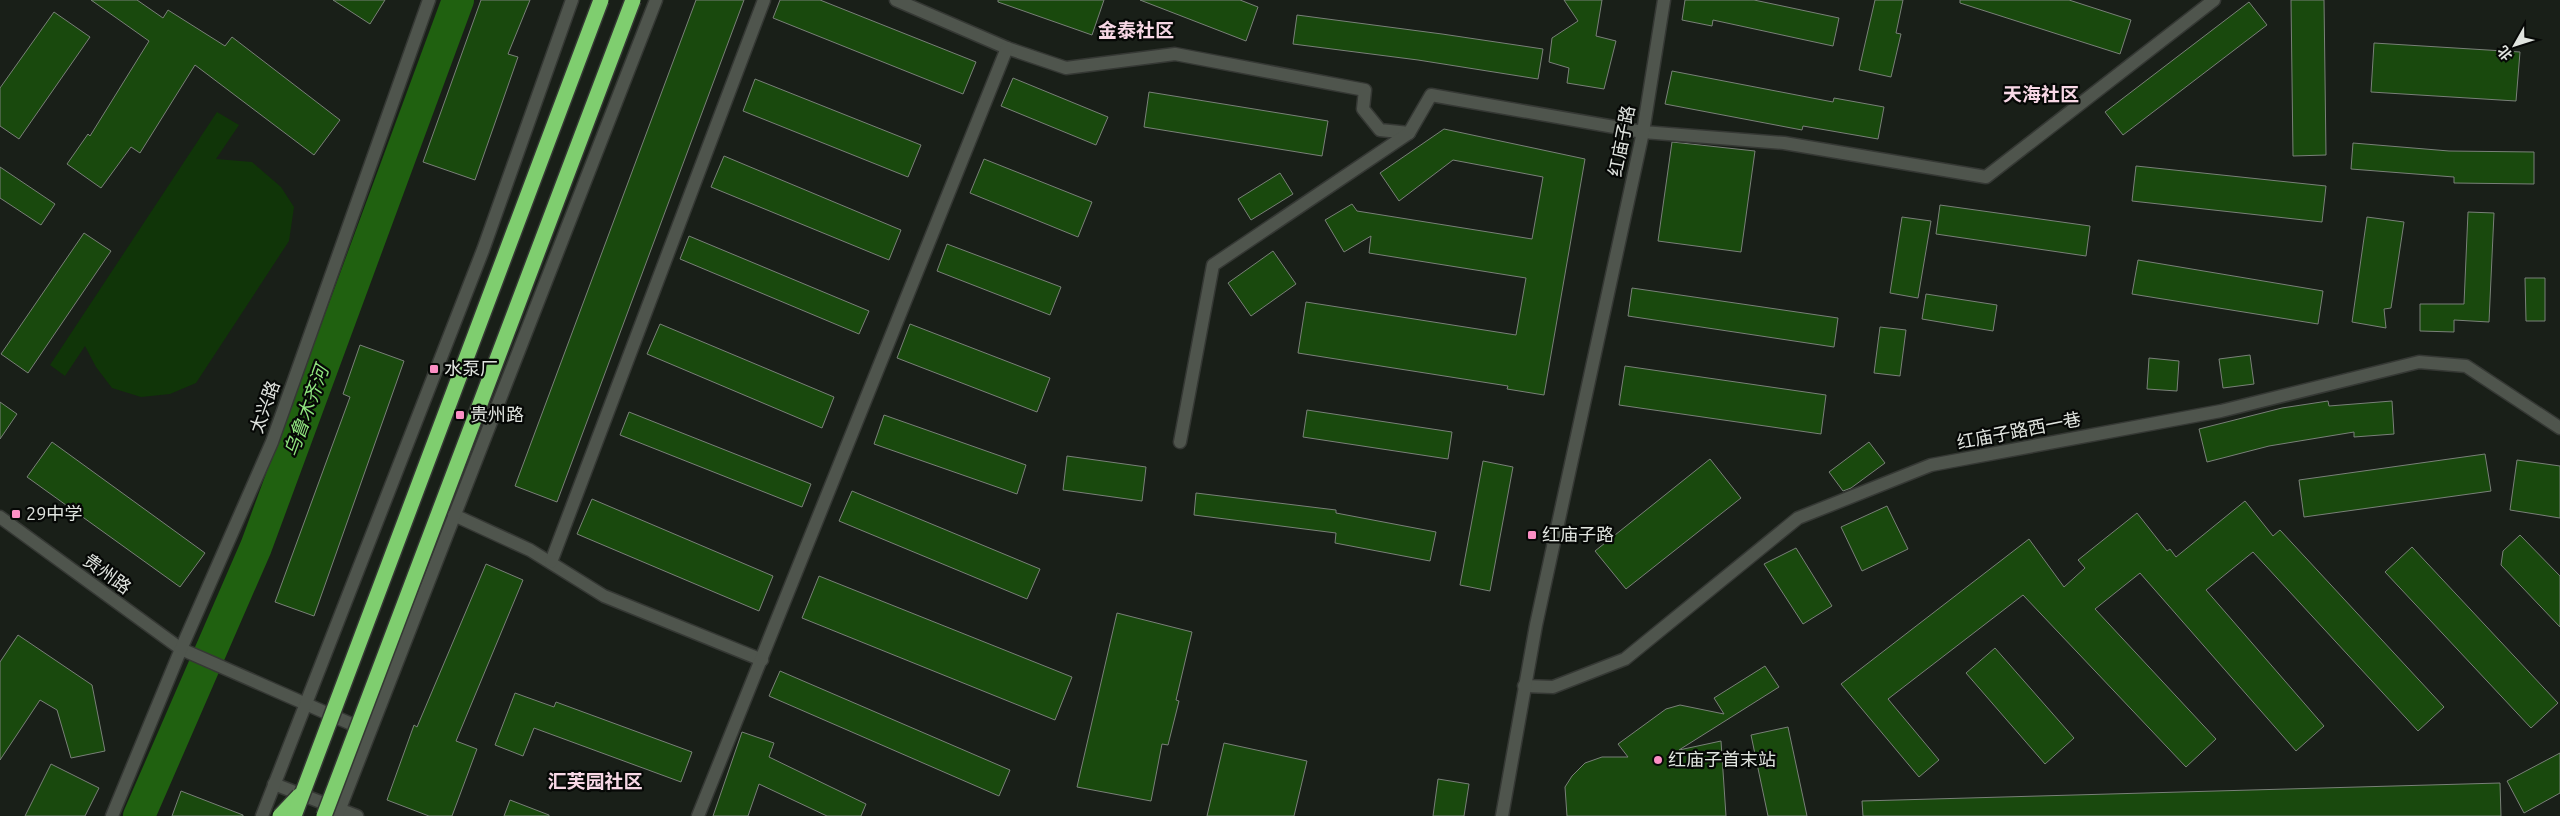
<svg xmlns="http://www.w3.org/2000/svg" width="2560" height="816" viewBox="0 0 2560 816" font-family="Ubuntu,'Noto Sans SC',sans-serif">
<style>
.green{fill:#103508}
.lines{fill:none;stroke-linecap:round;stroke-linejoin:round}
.river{stroke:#206110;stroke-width:32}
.building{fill:#19490d;stroke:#798078}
.street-casing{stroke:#353834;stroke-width:15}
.secondary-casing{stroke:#353834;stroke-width:15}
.street{stroke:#4f554d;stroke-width:12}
.secondary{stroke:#4f554d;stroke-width:12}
.highway-bridge-casing{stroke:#353834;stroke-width:18;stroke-linecap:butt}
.highway-bridge{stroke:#7fce6f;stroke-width:15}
.poi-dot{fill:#fb8fc4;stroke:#060806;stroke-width:2}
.labels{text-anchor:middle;stroke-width:4.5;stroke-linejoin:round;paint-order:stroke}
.street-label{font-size:18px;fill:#e0e4df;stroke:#060806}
.poi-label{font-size:18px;fill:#e0e4df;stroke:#060806;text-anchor:start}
.neighbourhood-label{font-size:19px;font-weight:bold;fill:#f8d8e6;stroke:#060806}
.water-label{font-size:19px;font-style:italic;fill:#90e57f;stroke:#060806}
</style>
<rect width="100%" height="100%" fill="#191f18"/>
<path class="green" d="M217 112 239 125 216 159 252 162 281 187 294 207 289 241 196 383 170 394 141 397 112 388 96 367 85 346 65 376 50 365Z"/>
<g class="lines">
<path class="river" d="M139 816 256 547 458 0"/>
</g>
<g class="building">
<path d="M91 0H137L163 18 168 10 225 46 232 37 340 120 314 155 195 65 140 153 131 147 101 188 67 164 88 134 90 136 149 41Z"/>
<path d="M333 0H385L370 24Z"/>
<path d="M481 0H530L508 54 518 57 475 180 423 162Z"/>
<path d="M696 0H744L557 502 515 486Z"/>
<path d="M780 0H820L976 62 963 94 773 18Z"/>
<path d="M998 0H1104L1092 35 998 2Z"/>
<path d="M1140 0H1240L1258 7 1246 41Z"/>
<path d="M1564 0H1602L1596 36 1616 41 1604 89 1567 83 1569 68 1549 62 1552 38 1578 21Z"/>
<path d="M1685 0H1754L1839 18 1833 46 1713 20 1712 26 1682 20Z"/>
<path d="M1875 0H1903L1896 33 1901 34 1891 77 1859 70Z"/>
<path d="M1960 0H2069L2131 20 2120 54 1960 3Z"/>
<path d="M2291 0H2324L2326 155 2293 156Z"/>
<path d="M2249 2 2267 25 2123 135 2105 112Z"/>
<path d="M54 12 90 37 19 139 0 126V88Z"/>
<path d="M1297 15 1442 34 1543 49 1538 79 1418 60 1293 44Z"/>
<path d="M2374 43 2520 52 2516 101 2371 92Z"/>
<path d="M1672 71 1833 102 1834 98 1884 107 1878 139 1803 126 1802 130 1665 104Z"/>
<path d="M1013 78 1108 117 1096 145 1001 106Z"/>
<path d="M755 79 921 145 908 177 743 111Z"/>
<path d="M1149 92 1328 121 1322 156 1144 127Z"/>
<path d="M1444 129 1585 159 1544 395 1507 389 1508 386 1298 353 1306 302 1516 335 1526 278 1369 253 1371 236 1344 252 1325 220 1352 204 1357 211 1532 239 1543 177 1453 160 1399 201 1380 173Z"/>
<path d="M1672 142 1755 151 1741 252 1658 241Z"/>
<path d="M2353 143 2449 151 2534 152V184L2454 183V177L2351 169Z"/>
<path d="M724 156 901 230 889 260 711 187Z"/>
<path d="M984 159 1092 202 1078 237 970 193Z"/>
<path d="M2136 166 2326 186 2322 222 2132 201Z"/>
<path d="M0 167 55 204 41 225 0 198Z"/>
<path d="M1280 173 1293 194 1251 220 1238 199Z"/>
<path d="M1940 205 2090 226 2086 256 1936 234Z"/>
<path d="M2468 212 2494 213 2489 322 2454 320V332L2420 331V304H2464Z"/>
<path d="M1902 217 1931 221 1918 298 1890 293Z"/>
<path d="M2367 217 2404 222 2391 308 2384 309 2386 328 2352 322Z"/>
<path d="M84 233 111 251 28 373 1 354Z"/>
<path d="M689 236 869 311 859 334 680 259Z"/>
<path d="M947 244 1061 287 1050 315 937 271Z"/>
<path d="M1273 251 1296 284 1251 316 1228 283Z"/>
<path d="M2138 260 2323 291 2318 324 2132 294Z"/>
<path d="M2525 278H2545V321H2526Z"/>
<path d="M1632 288 1838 318 1834 347 1628 316Z"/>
<path d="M1926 294 1997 305 1993 331 1922 319Z"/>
<path d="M660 324 834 397 822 428 647 354Z"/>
<path d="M910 324 1050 378 1037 412 897 358Z"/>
<path d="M1880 327 1906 330 1900 376 1874 373Z"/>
<path d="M360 345 404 361 314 616 275 602 350 397 343 394Z"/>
<path d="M2250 355 2254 384 2223 388 2219 359Z"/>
<path d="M2149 358 2179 361 2177 391 2147 389Z"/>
<path d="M1625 366 1826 395 1821 434 1619 405Z"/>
<path d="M2328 401 2329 406 2392 401 2394 434 2354 437V432L2269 446 2207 462 2199 429 2282 408Z"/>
<path d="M0 402 17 414 0 439Z"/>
<path d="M1307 410 1452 432 1448 459 1303 437Z"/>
<path d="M629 412 811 484 802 507 620 435Z"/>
<path d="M884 415 1026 465 1017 494 874 444Z"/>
<path d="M52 442 205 553 180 587 27 477Z"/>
<path d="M1869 442 1885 463 1851 488 1843 491 1829 472Z"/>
<path d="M2485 454 2491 491 2304 517 2299 480Z"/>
<path d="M1067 456 1146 467 1142 501 1063 490Z"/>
<path d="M1710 459 1741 498 1626 589 1595 551Z"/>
<path d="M2517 460 2560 466V518L2510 510Z"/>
<path d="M1483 461 1513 467 1490 591 1460 585Z"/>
<path d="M852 491 1040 569 1027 599 839 521Z"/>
<path d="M1196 493 1336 510V513L1436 532 1430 561 1335 543 1336 533 1194 515Z"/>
<path d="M592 499 773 576 759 611 577 534Z"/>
<path d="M2245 501 2273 536 2280 530 2444 707 2418 731 2253 552 2206 590 2324 726 2296 751 2140 573 2095 609 2216 739 2186 767 2023 595 1888 699 1939 760 1919 777 1841 684 2029 539 2064 587 2085 568 2078 560 2137 513 2167 551 2170 549 2176 557Z"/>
<path d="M1887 506 1908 549 1862 571 1841 527Z"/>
<path d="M2520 535 2560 576V627L2501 565 2503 551Z"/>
<path d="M2412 547 2558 703 2531 728 2385 572Z"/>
<path d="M1796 548 1832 606 1803 624 1764 564Z"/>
<path d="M486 564 523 580 456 741 477 749 452 816H429L387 800 414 725 417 727Z"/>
<path d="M819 576 1072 677 1055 720 802 618Z"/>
<path d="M1117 613 1192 632 1176 700 1179 701 1168 745 1162 744 1151 801 1077 787Z"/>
<path d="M18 635 92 685 105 751 71 758 57 710 40 700 0 760V662Z"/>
<path d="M1995 648 2074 738 2045 764 1966 673Z"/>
<path d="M1765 666 1779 687 1679 750 1721 741 1726 816H1567L1565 787 1572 776 1585 763 1602 757H1628L1618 744 1666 709 1680 705 1724 714 1714 698Z"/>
<path d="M780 671 1010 770 999 796 769 696Z"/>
<path d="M515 693 554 707 556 702 692 752 681 782 534 728 523 756 495 745Z"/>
<path d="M1788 727 1807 816H1768L1751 735Z"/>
<path d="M742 732 774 743 769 757 866 804 861 816H827L759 784 748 816H713Z"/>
<path d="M1224 743 1307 761 1294 816H1207Z"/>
<path d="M2560 753V793L2524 813 2507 781Z"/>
<path d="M51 764 99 788 85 816H25Z"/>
<path d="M1438 779 1469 784 1464 816H1433Z"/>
<path d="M2500 783 2501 816H1863L1862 801Z"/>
<path d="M181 791 243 815V816H172Z"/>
<path d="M510 800 549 815V816H504Z"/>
</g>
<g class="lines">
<defs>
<g id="street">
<path d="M896 0 1007 48 1066 68 1175 54 1365 90 1363 109 1380 130 1409 133"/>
<path d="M1180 442 1213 265 1409 133 1431 95 1643 132 1784 143 1986 177 2214 0"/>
<path d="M454 515 530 550 604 596 762 660"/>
<path d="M0 517 181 649 365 730"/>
<path d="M551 562 764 0"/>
<path d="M1524 686 1553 687 1625 659 1798 518 1931 465 2221 411 2419 362 2466 366 2560 428"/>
<path d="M274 784 357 816"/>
<path d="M112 816 181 649 272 442 429 0"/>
<path d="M698 816 1007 48"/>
</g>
<g id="secondary">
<path d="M262 816 483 250 572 0"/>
<path d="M337 816 656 0"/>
<path d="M1502 816 1536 625 1643 132 1664 0"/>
</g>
</defs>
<use href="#street" class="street-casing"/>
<use href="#secondary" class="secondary-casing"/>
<use href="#street" class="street"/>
<use href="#secondary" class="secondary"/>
<defs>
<g id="highway-bridge">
<path d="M280 816 299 796"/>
<path d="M294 816 601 0"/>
<path d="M324 816 633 0"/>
</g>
</defs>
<use href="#highway-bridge" class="highway-bridge-casing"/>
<use href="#highway-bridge" class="highway-bridge"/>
</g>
<g class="poi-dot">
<rect x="429" y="364" width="10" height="10" rx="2.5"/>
<rect x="455" y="410" width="10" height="10" rx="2.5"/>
<rect x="11" y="509" width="10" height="10" rx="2.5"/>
<rect x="1527" y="530" width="10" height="10" rx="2.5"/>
<circle cx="1658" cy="760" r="5"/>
</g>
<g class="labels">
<g class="street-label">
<text transform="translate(1622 141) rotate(-79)" y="6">红庙子路</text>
<text transform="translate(265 407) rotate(-70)" y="6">太兴路</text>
<text transform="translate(2019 431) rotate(-11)" y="6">红庙子路西一巷</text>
<text transform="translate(107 574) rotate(36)" y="6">贵州路</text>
</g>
<g class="poi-label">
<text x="444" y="375">水泵厂</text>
<text x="470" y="421">贵州路</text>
<text x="26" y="520">29中学</text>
<text x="1542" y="541">红庙子路</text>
<text x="1668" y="766">红庙子首末站</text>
</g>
<g class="neighbourhood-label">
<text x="1136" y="37">金泰社区</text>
<text x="2041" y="101">天海社区</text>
<text x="595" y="788">汇芙园社区</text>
</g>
<g class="water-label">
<text transform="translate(306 411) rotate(-70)" y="7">乌鲁木齐河</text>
</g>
</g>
<g transform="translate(2515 45) rotate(231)" stroke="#060806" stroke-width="4" paint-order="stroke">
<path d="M0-4L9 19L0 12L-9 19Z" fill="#e0e4df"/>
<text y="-8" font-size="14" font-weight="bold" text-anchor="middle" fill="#e0e4df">北</text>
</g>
</svg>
